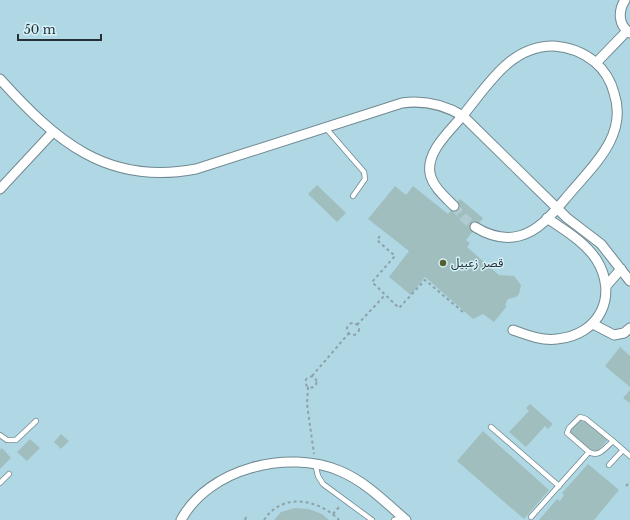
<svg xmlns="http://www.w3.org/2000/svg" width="630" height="520" viewBox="0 0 630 520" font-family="'Libre Baskerville','Noto Sans Arabic',serif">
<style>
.green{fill:#b0d8e4}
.building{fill:#a1bebe}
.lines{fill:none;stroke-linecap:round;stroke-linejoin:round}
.street-tunnel{stroke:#b1cad2;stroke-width:9;stroke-dasharray:9 4.5;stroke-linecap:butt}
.lane-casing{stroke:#708991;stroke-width:6}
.street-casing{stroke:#708991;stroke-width:11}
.path{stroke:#8da2a9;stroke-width:2;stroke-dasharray:3 3;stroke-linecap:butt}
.lane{stroke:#fff;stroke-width:4.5}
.street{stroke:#fff;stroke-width:9}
.poi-dot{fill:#575e2d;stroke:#d4f0f9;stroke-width:1.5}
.labels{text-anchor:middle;stroke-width:3;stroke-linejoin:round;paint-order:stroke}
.poi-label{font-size:12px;fill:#263034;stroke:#d4f0f9;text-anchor:start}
</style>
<rect width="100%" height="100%" fill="#d4f0f9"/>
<rect class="green" x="0" y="0" width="630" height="520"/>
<g class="building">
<path d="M317 185 346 213 337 222 308 194Z"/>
<path d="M395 186 406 195 413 186 448 214 460 199 483 218 466 240 470 243 467 247 499 275 514 276 521 285 519 294 516 297 508 299 505 305 507 306 494 322 483 314 473 319 425 277 411 295 389 277 409 251 368 219Z"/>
<path d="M620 347 630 356V387L605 366Z"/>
<path d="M630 390V403L623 398Z"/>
<path d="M530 404 553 424 548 429 545 426 526 447 509 432 529 411 526 408Z"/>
<path d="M581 417 609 438 595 455 569 432Z"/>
<path d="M483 431 549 490 524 519 457 461Z"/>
<path d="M61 434 69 441 61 449 54 442Z"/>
<path d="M30 439 40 448 27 461 17 452Z"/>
<path d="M2 448 11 458 0 469V450Z"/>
<path d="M588 464 619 490 594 520H539L557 499 560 501 564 495 562 493Z"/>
<path d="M295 508 309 509 322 514 329 520H274L281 512Z"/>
</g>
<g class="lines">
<path class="street-tunnel" d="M454 206 463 217 475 227"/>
<defs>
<g id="lane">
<path d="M325 127 364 172 365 179 353 196"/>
<path d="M580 417 586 419 613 441C606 447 599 458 589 452L567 433 569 428Z"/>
<path d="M491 427 559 486"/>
<path d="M0 435 7 440H16L36 421"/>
<path d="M613 441 630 456"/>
<path d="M315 463 318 476 323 484 372 520"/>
<path d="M609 465 623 450"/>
<path d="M0 483 9 474"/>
<path d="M531 517 589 452"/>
<path d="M394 520 402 517"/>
</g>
<g id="street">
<path d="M625 0C618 11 618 25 630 33"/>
<path d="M596 63 627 31"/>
<path d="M0 79C56 141 107 186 196 169L402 103C424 100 443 104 463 116L567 218 601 244 630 281"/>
<path d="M0 189 53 132"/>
<path d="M454 206C445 197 432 186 430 173 426 151 452 129 464 114 488 85 511 45 554 46 569 47 584 53 595 62 604 70 611 81 614 93 628 134 595 164 571 192 557 208 541 231 519 236 503 240 488 235 475 227"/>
<path d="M607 285 621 269"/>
<path d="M593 324 614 335 624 333 630 328"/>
<path d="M513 330C527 335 542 341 557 339 600 335 619 295 596 259 584 241 564 230 547 218"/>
<path d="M181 520C209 468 288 449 340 471 366 482 385 502 406 520"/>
</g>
</defs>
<use href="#lane" class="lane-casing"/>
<use href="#street" class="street-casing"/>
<g class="path">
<path d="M380 236 377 240 395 256 372 282 399 308 425 280 463 312"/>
<circle cx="353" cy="329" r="6"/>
<path d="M357 325 385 295"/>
<path d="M312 376 349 333"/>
<circle cx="311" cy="382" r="5.5"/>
<path d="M308 387 307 404 314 454"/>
<path d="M626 486 630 482"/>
<path d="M333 514 340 506"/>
<path d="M245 520 247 515"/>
<path d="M264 520C282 492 319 499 339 520"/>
</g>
<use href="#lane" class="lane"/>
<use href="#street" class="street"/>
</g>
<circle class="poi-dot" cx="443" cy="263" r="4"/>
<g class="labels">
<g class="poi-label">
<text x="451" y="267">قصر زعبيل</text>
</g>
</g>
<path d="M18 34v6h83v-6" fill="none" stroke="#263034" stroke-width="2"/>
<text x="24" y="34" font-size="12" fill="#263034" stroke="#d4f0f9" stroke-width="3" paint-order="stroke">50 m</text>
</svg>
